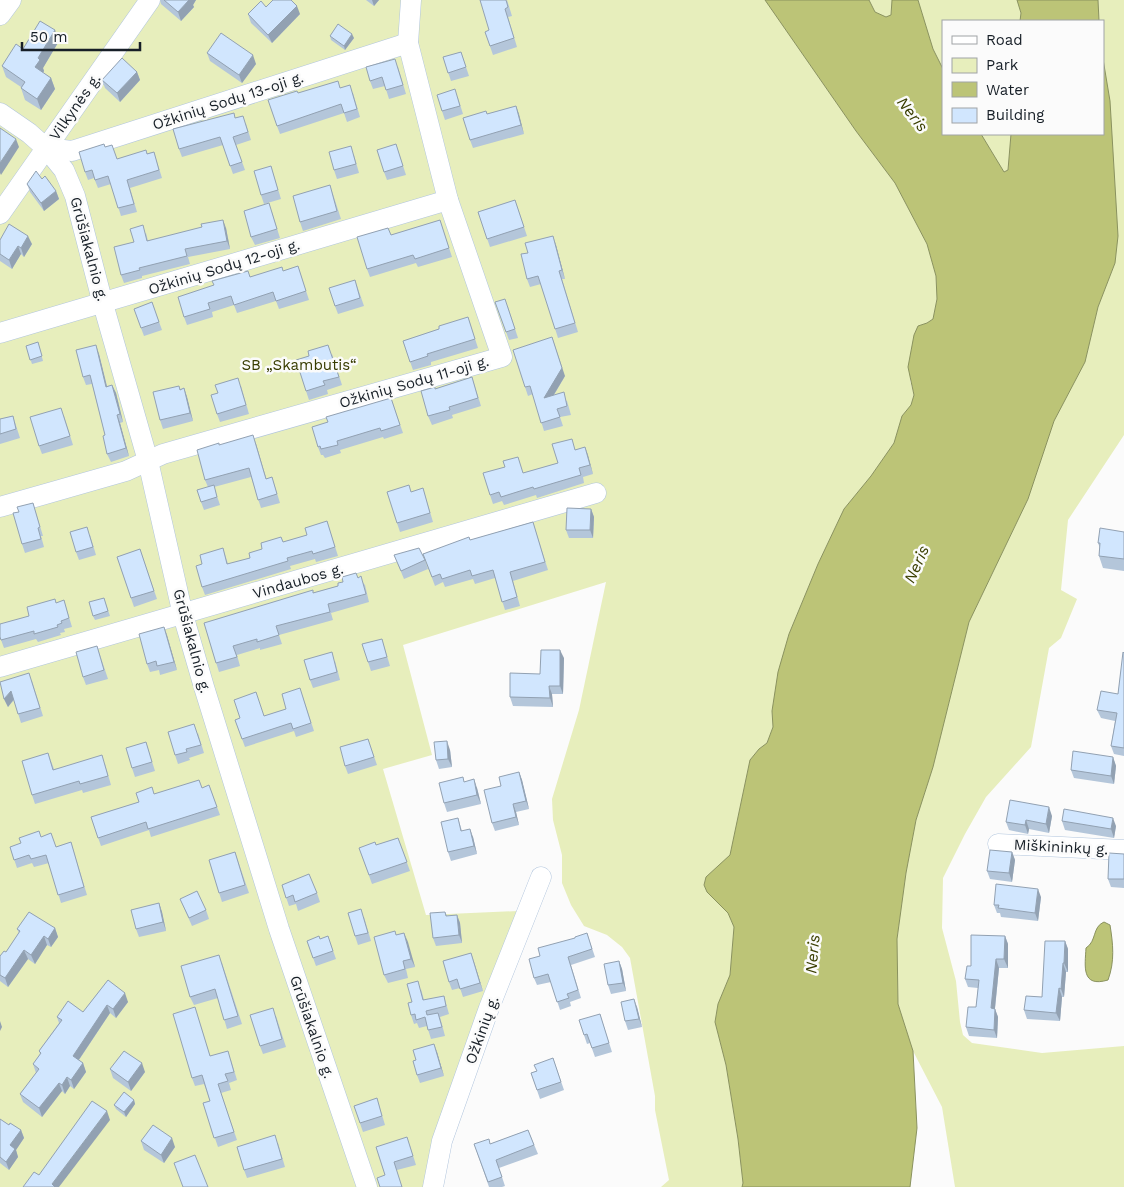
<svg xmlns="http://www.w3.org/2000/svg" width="1124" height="1187" viewBox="0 0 1124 1187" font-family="'Work Sans',sans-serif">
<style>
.green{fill:#e7eebc}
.water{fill:#bcc477;stroke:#8a925f}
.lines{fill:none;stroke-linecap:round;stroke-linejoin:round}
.minor-casing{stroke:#b1c5dd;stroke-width:21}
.minor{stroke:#fff;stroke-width:20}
.wall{fill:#b4c6da}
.shaded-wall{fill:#92a1b2}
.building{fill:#d1e6fe;stroke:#92a1b2}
.labels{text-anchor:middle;stroke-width:5;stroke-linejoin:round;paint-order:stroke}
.street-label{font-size:15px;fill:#171f27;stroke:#fbfbfb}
.park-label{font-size:15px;fill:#383c00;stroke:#fbfbfb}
.water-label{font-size:16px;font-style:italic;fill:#3a3e00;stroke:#fbfbfb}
</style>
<rect width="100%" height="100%" fill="#fbfbfb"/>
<g class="green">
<path d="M0 0H765L856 131 895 183 927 244 936 276 937 299 933 319 927 323 918 326 910 380 914 395 911 405 902 416 894 443 871 476 844 509 818 564 789 634 772 711 773 727 767 743 759 749 750 760 730 856 706 877 704 885 707 892 728 913 734 927 730 975 718 1004 715 1022 726 1065 738 1139 743 1183 742 1187H661L669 1180 655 1110V1096L630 958 622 947 607 935 584 926 571 905 562 883V855L553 820 552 799 579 710 606 582 403 645 432 755 383 769 426 915 518 911 428 1187H0Z"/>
<path d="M869 0H892L891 15 886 18 875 12Z"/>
<path d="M918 0H1017L1021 13 1020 21H943V69L933 49Z"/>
<path d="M1098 0H1124V435L1068 520 1061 590 1077 599 1061 638 1049 648 1031 747 986 797 965 834 943 878 942 928 956 981 960 1022 963 1035 972 1043 1042 1053 1124 1046V1187H955L942 1107 913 1051 898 1004 897 939 906 873 916 820 933 767 969 622 1028 499 1054 421 1085 362 1098 307 1115 263 1110 101 1103 59V21H1099Z"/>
<path d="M981 134H1011L1008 170 1004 172Z"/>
</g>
<g class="water">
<path d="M765 0H869L875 12 886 17 891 15 892 0H918L933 49 943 69V134H981L1004 172 1008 170 1011 134H1103V59L1110 101 1118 236 1115 263 1098 307 1085 362 1054 421 1028 499 969 622 933 767 916 820 906 873 897 939 898 1004 913 1051 917 1128 910 1187H742L743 1183 738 1139 726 1065 715 1022 718 1004 730 975 734 927 728 913 707 892 704 885 706 877 730 855 750 760 759 749 767 743 773 727 772 711 778 672 789 634 818 564 844 509 871 476 894 443 902 416 911 405 914 395 908 367 914 335 918 326 927 323 933 319 937 299 936 276 927 244 895 183 856 131Z"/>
<path d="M1017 0H1098L1099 21H1020L1021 13Z"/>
<path d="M1104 922 1110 925C1113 944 1115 961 1108 980 1081 988 1085 966 1086 948 1097 941 1092 927 1104 922Z"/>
</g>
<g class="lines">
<defs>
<g id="minor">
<path d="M0 15 11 0"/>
<path d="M0 113 29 133 46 148 64 170 75 196 103 304 148 461 183 615 204 687 279 929 367 1187"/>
<path d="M46 148 72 151 408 43"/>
<path d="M0 214 150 0"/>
<path d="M0 333 448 200"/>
<path d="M0 507 126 471 163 454 502 357 448 200 408 43 411 0"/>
<path d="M0 667 596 493"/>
<path d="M998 844 1124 850"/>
<path d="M433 1187 442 1141 489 1008 541 877"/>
</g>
</defs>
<use href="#minor" class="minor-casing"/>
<use href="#minor" class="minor"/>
</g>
<g class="wall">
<path d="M160 0H196L193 5 194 7 181 21 161 4Z"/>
<path d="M366 0H379L374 6Z"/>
<path d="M507 0 512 16 508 17 517 47 493 55 485 32 489 30Z"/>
<path d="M248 14H300L272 43 251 23Z"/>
<path d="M330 36 354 38 345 50 331 40Z"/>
<path d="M59 41 43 68 44 71 43 73 51 78 55 89 41 110 25 100 21 88V87L6 77 2 66 23 49Z"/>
<path d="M461 52 469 76 451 81 443 57Z"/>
<path d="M207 53 256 64 242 83 210 61Z"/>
<path d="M398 67 406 94 389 99 385 86 373 89 370 81Z"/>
<path d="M137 72 140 80 120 102 105 88 102 80Z"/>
<path d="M340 88 353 93 360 117 347 122 344 113 280 134 277 126 298 93Z"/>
<path d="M458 98 463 114 445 120 442 111Z"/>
<path d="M516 106 524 134 473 148 470 140 487 114Z"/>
<path d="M235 118 246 124 251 140 236 145 245 170 233 174 223 145 182 157 179 149Z"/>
<path d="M396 144 406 175 387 180 384 172Z"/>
<path d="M105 147 117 159 154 152 162 178 130 188 137 212 121 216 111 184 98 188 94 178 88 180 85 172Z"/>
<path d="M354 155 359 173 337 179 334 170Z"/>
<path d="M271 166 281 199 264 204 261 195Z"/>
<path d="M42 179 56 191 59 199 44 211 30 192 27 184Z"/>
<path d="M330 185 341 219 303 231 300 222Z"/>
<path d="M515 200 527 236 490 247 478 212Z"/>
<path d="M272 212 280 238 255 245 251 237Z"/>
<path d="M440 220 452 257 418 267 416 263 370 277 367 269 388 228 391 235Z"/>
<path d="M226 228 230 249 188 257 190 264 142 276V278L124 283 121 275 134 242 146 233 148 241Z"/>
<path d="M0 240 32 244 24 257 21 254 12 269 0 261Z"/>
<path d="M556 245 565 279H562L578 332 558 338 541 284 530 287 527 279Z"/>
<path d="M298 266 309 300 279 309 276 301 237 313 234 305 212 312 213 317 187 325 184 317 250 277 283 271Z"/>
<path d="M355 280 364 306 338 314 335 306Z"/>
<path d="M152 302 162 330 144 336 134 309Z"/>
<path d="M495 302 508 307 518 338 509 340Z"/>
<path d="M468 317 478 348 431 362V365L413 370 403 341 439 329Z"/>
<path d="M38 342 43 361 32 364 26 346Z"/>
<path d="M99 354 107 386 112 385 116 393 123 422 120 423 129 456 111 462 107 454 105 435 92 384 86 385 83 377Z"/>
<path d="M332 354 342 385 327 390 328 394 309 400 306 391Z"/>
<path d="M565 376 554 395 567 401 571 415 560 417 563 426 544 431 533 394 528 396 525 387Z"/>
<path d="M472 377 481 406 452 415 453 418 432 425 428 416 435 389Z"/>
<path d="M241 386 249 414 220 422 217 414Z"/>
<path d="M184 388 187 397 193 421 163 429 160 420 180 389Z"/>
<path d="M391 398 403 433 384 439 383 437 340 450 341 453 325 458 323 455H321L318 447 328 422Z"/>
<path d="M13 416 20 438 0 444V419Z"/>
<path d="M64 416 73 445 42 454 39 446Z"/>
<path d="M256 444 266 479 272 477 280 503 261 508 251 477 214 487 220 505 204 510 201 502 208 487 205 480 219 445Z"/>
<path d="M585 447 593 474 583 477 584 483 537 498 536 495 504 505 502 501 493 504 490 495 523 473 558 463 575 450Z"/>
<path d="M423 488 433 522 400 532 397 523 412 492Z"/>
<path d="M33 503 43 536H41L44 547 25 553 22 544 19 512Z"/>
<path d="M591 509 594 517 593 538H569L566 530Z"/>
<path d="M327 521 338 556 316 562 315 559 290 566 291 569 205 595 202 587V564L223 548 228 564 250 558 262 549 281 537 283 542 307 535Z"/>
<path d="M533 522 548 570 513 581 520 606 505 610 495 578 475 584 473 579 445 587 443 582 435 586 423 554Z"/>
<path d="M1124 532V571L1103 568 1099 556 1100 548 1098 543Z"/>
<path d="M90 535 96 555 79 560 76 552Z"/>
<path d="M140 549 157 599 134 607 117 557Z"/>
<path d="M394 555 425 560 428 569 404 579Z"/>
<path d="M358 577 365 585 369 602 331 613 333 620 279 635 282 644 260 650V648L237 655 240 666 219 672 204 623 338 586Z"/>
<path d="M104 598 110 616 95 620 93 616Z"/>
<path d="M64 600 72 627 64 629 65 632 60 633 61 635 38 642 36 639 4 648 0 637 29 616 56 603Z"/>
<path d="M164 627 177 670 160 675 159 670 150 672 147 664Z"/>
<path d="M382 639 390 666 371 671 368 662Z"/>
<path d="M97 646 108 679 86 685 83 677Z"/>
<path d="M1124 653V756L1114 754 1111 746 1115 721 1101 718 1097 710 1118 694Z"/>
<path d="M564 658 563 694H552L553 707 513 706 510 697 540 674Z"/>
<path d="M335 661 340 680 313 688 310 680Z"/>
<path d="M32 681 43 716 21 723 14 700 8 707 4 699Z"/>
<path d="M303 697 314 731 296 737 294 731 245 747 235 720 264 716 286 709Z"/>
<path d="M198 733 204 753 189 758 190 760 178 764 175 755Z"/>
<path d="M368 739 377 765 348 774 345 766Z"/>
<path d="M146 742 155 771 135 777 132 768Z"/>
<path d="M450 750 452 767 439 769 436 760Z"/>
<path d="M48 753 54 769 105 764 111 785 83 793 82 790 35 804 32 795Z"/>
<path d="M1113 757 1116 766 1114 784 1074 778 1071 770Z"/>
<path d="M519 772 522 780 529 809 516 812 519 825 495 831 492 823 501 786Z"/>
<path d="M465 782 477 788 481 804 447 812 444 803Z"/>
<path d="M209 785 220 815 151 837 149 830 101 846 91 817 139 802 154 794 202 788Z"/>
<path d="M1052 816 1049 833 1029 829 1028 834 1009 830 1006 822Z"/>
<path d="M458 818 462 831 473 837 477 854 451 861 448 852Z"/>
<path d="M1062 821 1116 826 1114 838 1065 830Z"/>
<path d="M41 837 56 847 71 842 87 895 61 903 49 863 34 867 32 863 17 868 10 847Z"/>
<path d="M398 838 410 871 372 884 359 848 376 845Z"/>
<path d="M235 852 249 893 222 902 209 860Z"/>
<path d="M1012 852 1015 860 1012 882 990 879 987 871Z"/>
<path d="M1124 854V888L1111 887 1108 879Z"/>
<path d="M282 885 317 893 320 902 298 911 296 904 289 906Z"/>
<path d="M1041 897 1038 921 1001 917 1000 913H997L994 905Z"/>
<path d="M180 899 206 910 209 919 192 926Z"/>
<path d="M159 903 162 912 166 931 139 937 136 929Z"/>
<path d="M445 912 447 916 457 915 460 923 462 943 436 946 433 938Z"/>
<path d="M364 917 371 941 358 945 355 936Z"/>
<path d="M55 928 58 937 51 947 47 945 35 964 28 959 8 987 0 981V956L6 952 19 933 17 929Z"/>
<path d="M404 933 415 967 406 969 408 978 388 983 384 975 396 935Z"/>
<path d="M587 933 595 957 571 965 581 998 570 1002 571 1006 560 1010 551 982 537 985 534 978 540 956Z"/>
<path d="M328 936 336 959 316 966 307 941 320 939Z"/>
<path d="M1005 936 1008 944V968H999L995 1009 998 1017 997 1038 969 1036 966 1027 976 1007 978 988 968 987 965 979 971 966Z"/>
<path d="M1065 941 1068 949V972H1066L1064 997H1062L1060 1021 1027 1019 1024 1010 1042 997Z"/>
<path d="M471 953 483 991 463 997 460 988 452 990 449 982Z"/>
<path d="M619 961 622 969 626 991 611 994 608 985Z"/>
<path d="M222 963 242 1024 227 1029 218 998 194 1005 190 997Z"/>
<path d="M108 980 128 1002 116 1018 110 1013 79 1060 83 1063 86 1072 74 1089 70 1086 65 1094 62 1091 42 1117 23 1102 20 1094 36 1073 33 1064 40 1054 39 1051 59 1023 57 1017 83 1012Z"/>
<path d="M421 989 424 1000 444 996 449 1014 440 1017 445 1036 431 1039 427 1026 419 1028 417 1023 414 1024 411 1015Z"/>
<path d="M195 1007 210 1056 231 1060 237 1080 229 1083 231 1090 221 1093 237 1140 218 1147 203 1103 210 1101 204 1084 195 1086 192 1078Z"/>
<path d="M637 1007 642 1027 628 1030 625 1021Z"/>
<path d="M600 1014 612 1052 595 1057 590 1043 587 1044 584 1035Z"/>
<path d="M276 1016 286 1047 263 1054 260 1046Z"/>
<path d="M437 1052 444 1076 420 1083 417 1075Z"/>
<path d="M553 1058 564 1090 540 1099 531 1073 537 1071Z"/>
<path d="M110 1069 145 1072 131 1091 113 1078Z"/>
<path d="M377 1098 385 1125 363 1132 354 1106Z"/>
<path d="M134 1100 135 1104 126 1117 116 1109 114 1105Z"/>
<path d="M0 1119 9 1125 21 1130 24 1138 16 1150 18 1157 9 1170 0 1163Z"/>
<path d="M528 1130 538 1154 499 1168 505 1186 502 1187H489L474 1144H490Z"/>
<path d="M141 1141 175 1147 164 1163 144 1150Z"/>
<path d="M278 1143 285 1167 247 1178 244 1170Z"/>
<path d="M410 1146 416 1165 397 1170 385 1175 376 1147Z"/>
</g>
<g class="shaded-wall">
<path d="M189 0H196L193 5 194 7 181 21 178 12Z"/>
<path d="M372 0H379L374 6Z"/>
<path d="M297 6 300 14 272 43 268 35Z"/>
<path d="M55 30 59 41 43 68 44 71 39 79 35 67 38 58Z"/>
<path d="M352 34 354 38 345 50 344 46Z"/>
<path d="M253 55 256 64 242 83 239 75Z"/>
<path d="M137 72 140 80 120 102 117 93Z"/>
<path d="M51 78 55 89 41 110 37 99Z"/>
<path d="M516 106 519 114 524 134 521 125Z"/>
<path d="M16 139 19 147 1 175 0 173V163Z"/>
<path d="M56 191 59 199 44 211 41 203Z"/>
<path d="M223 220 226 228 230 249 227 241Z"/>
<path d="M28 236 32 244 24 257 21 248Z"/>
<path d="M553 236 556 245 565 279 562 270Z"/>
<path d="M18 246 21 254 12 269 9 260Z"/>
<path d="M552 337 565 376 547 406 544 398Z"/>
<path d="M96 345 99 354 109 395 106 387Z"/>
<path d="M112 385 116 393 123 422 120 414Z"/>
<path d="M184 388 187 397 193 421 190 413Z"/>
<path d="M117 415 120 423 129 456 126 448Z"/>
<path d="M253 435 256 444 269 488 266 479Z"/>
<path d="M585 447 588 455 593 474 590 465Z"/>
<path d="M591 509 594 517 593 538 590 530Z"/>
<path d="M164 627 167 635 177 670 174 662Z"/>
<path d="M560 650 564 658 563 694 560 686Z"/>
<path d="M549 686 552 694 553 707 550 698Z"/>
<path d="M11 691 14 699 8 707 4 699Z"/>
<path d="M447 741 450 750 452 767 448 759Z"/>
<path d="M1113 757 1116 766 1114 784 1111 776Z"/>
<path d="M519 772 522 780 529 809 526 801Z"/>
<path d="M474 779 477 788 481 804 477 795Z"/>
<path d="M513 804 516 812 519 825 516 817Z"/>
<path d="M1049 807 1052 816 1049 833 1046 824Z"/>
<path d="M1113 818 1116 826 1114 838 1111 829Z"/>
<path d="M1026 820 1029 829 1028 834 1025 825Z"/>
<path d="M470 829 473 837 477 854 474 846Z"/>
<path d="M1012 852 1015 860 1012 882 1009 873Z"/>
<path d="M1038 889 1041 897 1038 921 1035 913Z"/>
<path d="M159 903 162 912 166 931 163 922Z"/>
<path d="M457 915 460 923 462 943 459 935Z"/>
<path d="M55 928 58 937 51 947 48 939Z"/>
<path d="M404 933 408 942 415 967 411 959Z"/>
<path d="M44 936 47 945 35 964 31 955Z"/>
<path d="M1005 936 1008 944V968L1004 959Z"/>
<path d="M1065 941 1068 949V972L1064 963Z"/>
<path d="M24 950 28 959 8 987 5 978Z"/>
<path d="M471 953 474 962 483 991 480 983Z"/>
<path d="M996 959 999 968 994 1017 991 1008Z"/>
<path d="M619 961 622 969 626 991 623 983Z"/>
<path d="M1063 963 1066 972 1064 997 1061 989Z"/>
<path d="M1059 988 1062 997 1060 1021 1056 1013Z"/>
<path d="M125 993 128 1002 116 1018 113 1009Z"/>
<path d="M634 999 637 1007 642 1027 639 1019Z"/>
<path d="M107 1005 110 1013 76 1064 73 1056Z"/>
<path d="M995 1009 998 1017 997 1038 994 1030Z"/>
<path d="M0 1021 2 1027 0 1031Z"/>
<path d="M434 1044 437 1052 444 1076 441 1068Z"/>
<path d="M83 1063 86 1072 74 1089 71 1080Z"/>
<path d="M142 1063 145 1072 131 1091 128 1082Z"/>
<path d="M67 1077 70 1086 65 1094 62 1085Z"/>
<path d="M59 1083 62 1091 42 1117 39 1108Z"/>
<path d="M134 1100 135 1104 126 1117 124 1112Z"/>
<path d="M107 1111 110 1120 59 1187H53L52 1184Z"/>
<path d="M21 1130 24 1138 16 1150 18 1157 9 1170 6 1162 10 1145Z"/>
<path d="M172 1138 175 1147 164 1163 161 1155Z"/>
</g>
<g class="building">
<path d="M164 0H189L178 12Z"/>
<path d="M273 0H291L297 6 268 35 248 14 261 1 266 7Z"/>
<path d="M480 0H506L508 7 505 9 514 38 490 46 485 32 489 30Z"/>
<path d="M40 21 55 30 38 58 40 60 35 67 51 78 37 99 21 88 25 82 2 66 16 44 23 49Z"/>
<path d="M338 24 352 34 344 46 330 36Z"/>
<path d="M221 33 253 55 239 75 207 53Z"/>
<path d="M461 52 466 67 448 73 443 57Z"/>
<path d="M122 58 137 72 117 93 102 80Z"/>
<path d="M395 59 403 85 386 90 382 77 370 81 366 67Z"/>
<path d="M338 81 340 88 350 85 357 109 344 113 341 104 277 126 268 100 297 91 298 93Z"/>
<path d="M455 89 460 106 442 111 437 95Z"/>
<path d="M516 106 521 125 470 140 463 118 486 111 487 114Z"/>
<path d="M234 113 235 118 243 116 248 132 233 137 242 162 230 166 220 137 179 149 173 129Z"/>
<path d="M0 128 16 139 0 163Z"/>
<path d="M104 144 105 147 112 145 117 159 146 150 147 154 154 152 159 170 127 180 134 204 118 208 108 176 95 180 92 170 85 172 79 152Z"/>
<path d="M396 144 403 166 384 172 377 150Z"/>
<path d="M351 146 356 164 334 170 329 152Z"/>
<path d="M271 166 278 190 261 195 254 171Z"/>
<path d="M36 171 42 179 45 176 56 191 41 203 27 184Z"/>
<path d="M330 185 337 211 300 222 293 196Z"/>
<path d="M515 200 524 227 487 239 478 212Z"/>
<path d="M269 203 277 229 251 237 244 211Z"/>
<path d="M223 220 227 241 185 249 187 256 139 268 140 270 121 275 114 247 134 242 130 229 143 225 147 241 202 227 201 224Z"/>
<path d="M440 220 449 248 415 259 413 255 367 269 357 237 388 228 391 235Z"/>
<path d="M9 224 28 236 21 248 18 246 9 260 0 254V240Z"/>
<path d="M553 236 562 270 559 271 575 323 555 329 538 276 527 279 521 254 528 253 525 243Z"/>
<path d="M298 266 306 291 276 301 273 292 234 305 231 296 208 303 210 309 184 317 178 297 214 285 212 281 248 271 250 277 282 267 283 271Z"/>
<path d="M355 280 360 298 335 306 329 288Z"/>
<path d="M505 299 515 329 506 332 495 302Z"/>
<path d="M152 302 159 322 141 328 134 309Z"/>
<path d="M468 317 475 339 427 354 428 356 410 362 403 341 439 329V326Z"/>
<path d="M552 337 562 368 544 398 564 392 567 406 557 409 560 417 541 423 530 386 525 387 513 350Z"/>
<path d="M38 342 42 356 30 360 26 346Z"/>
<path d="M96 345 106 387 112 385 120 414 117 415 126 448 107 454 103 436 105 435 90 375 83 377 76 350Z"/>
<path d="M328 345 339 377 323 381 325 385 306 391 296 360 309 356 308 351Z"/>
<path d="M472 377 478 398 449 407 450 410 428 416 421 391 435 387V389Z"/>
<path d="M238 378 246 405 217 414 211 395 218 393 215 385Z"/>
<path d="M179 386 180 390 184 388 190 413 160 420 153 392Z"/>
<path d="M391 398 400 425 381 431 380 428 337 441 338 445 321 449 320 446 318 447 312 427 328 422 326 417Z"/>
<path d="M61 408 70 436 39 446 30 417Z"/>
<path d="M13 416 16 429 0 434V419Z"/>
<path d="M253 435 266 479 272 477 277 494 258 500 249 468 205 480 197 450 219 443V445Z"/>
<path d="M572 439 575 450 585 447 590 465 579 468 581 475 534 489 533 487 501 497 499 492 490 495 483 473 505 467 503 461 518 457 523 473 558 463 552 444Z"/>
<path d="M214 485 217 497 201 502 197 490Z"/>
<path d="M409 485 411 492 423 488 430 513 397 523 387 492Z"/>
<path d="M33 503 40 527 38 528 41 539 22 544 13 513 19 512 17 507Z"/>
<path d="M567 508 591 509 590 530H566Z"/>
<path d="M327 521 335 547 313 554 312 551 287 558 288 561 202 587 196 566 202 564 200 555 223 548 227 564 250 558 249 553 262 549 261 543 281 537 283 542 307 535 305 528Z"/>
<path d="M533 522 545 562 510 572 517 597 502 602 493 570 472 576 470 570 442 579 440 574 432 577 423 554 469 537 470 540Z"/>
<path d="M87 527 93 547 76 552 70 532Z"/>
<path d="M1100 528 1124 532V559L1099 556 1100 543H1098Z"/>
<path d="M419 548 425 560 401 571 394 555Z"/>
<path d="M140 549 154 591 131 598 117 557Z"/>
<path d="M356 573 358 578 361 576 366 594 328 604 330 612 276 626 279 635 257 642V639L233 646 237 657 216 663 204 623 313 590V593L338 586V583L343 582 342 577Z"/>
<path d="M104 598 108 611 93 616 89 602Z"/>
<path d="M55 599 56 603 64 600 69 618 61 621 62 623 57 625 58 627 34 634V631L1 640 0 637V624L29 616 27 607Z"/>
<path d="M164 627 174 662 157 666 156 661 147 664 139 634Z"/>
<path d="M382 639 387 657 368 662 362 644Z"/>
<path d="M97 646 104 670 83 677 76 652Z"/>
<path d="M541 650H560V686H549L550 698 510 697V673L540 674Z"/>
<path d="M332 652 337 672 310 680 304 660Z"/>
<path d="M1123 652 1124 653V748L1111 746 1117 713 1097 710 1101 691 1118 694Z"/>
<path d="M29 673 40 708 18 714 11 691 4 699 0 682Z"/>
<path d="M300 688 311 723 293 729 291 723 242 739 235 720 240 718 234 700 256 692 264 716 286 709 282 694Z"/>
<path d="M194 724 201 745 186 749 187 752 175 755 168 732Z"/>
<path d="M368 739 374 757 345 766 340 747Z"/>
<path d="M447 741 448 759 436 760 434 742Z"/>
<path d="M146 742 152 762 132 768 126 748Z"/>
<path d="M1073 751 1113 757 1111 776 1071 770Z"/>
<path d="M48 753 53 770 102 755 108 776 80 784 79 781 32 795 22 761Z"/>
<path d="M519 772 526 801 513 804 516 817 492 823 484 790 501 786 499 777Z"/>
<path d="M463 777 464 782 474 779 477 795 444 803 439 783Z"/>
<path d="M199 780 202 788 209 785 217 807 148 829 146 822 98 838 91 817 139 802 136 793 152 787 154 794Z"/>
<path d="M1010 800 1049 807 1046 824 1026 820 1025 825 1006 822Z"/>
<path d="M1064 809 1113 818 1111 829 1062 821Z"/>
<path d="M458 818 461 831 470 829 474 846 448 852 441 822Z"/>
<path d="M39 831 41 837 51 833 56 847 71 842 84 887 58 895 46 855 31 859 29 855 14 860 10 847 21 843 19 838Z"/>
<path d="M398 838 407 862 369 875 359 848 375 842 376 845Z"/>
<path d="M990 850 1012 852 1009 873 987 871Z"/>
<path d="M235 852 245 885 219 893 209 860Z"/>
<path d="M1109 853 1124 854V879H1108Z"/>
<path d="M309 874 317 893 295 902 293 895 286 898 282 885Z"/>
<path d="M996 884 1038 889 1035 913 998 908 999 905H994Z"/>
<path d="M197 891 206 910 189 918 180 899Z"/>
<path d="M159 903 163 922 136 929 131 910Z"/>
<path d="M361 909 368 933 355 936 348 913Z"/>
<path d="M29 912 55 928 48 939 44 936 31 955 24 950 5 978 0 975V956L4 951 6 952 20 931 17 929Z"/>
<path d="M445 912 446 916 457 915 459 935 433 938 430 913Z"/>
<path d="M395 931 396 935 404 933 411 959 403 961 405 969 384 975 374 937Z"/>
<path d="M587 933 592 949 568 957 578 990 567 994 569 998 557 1002 548 974 534 978 529 959 540 956 538 948 575 938V937Z"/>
<path d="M971 935 1005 936 1004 959H996L991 1008 995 1009 994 1030 966 1027 968 1007H976L979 980 965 979 967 966H971Z"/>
<path d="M319 936 320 939 328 936 333 951 313 958 307 941Z"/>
<path d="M1045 941H1065L1064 963H1063L1061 989 1059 988 1056 1013 1024 1010 1026 996 1042 997Z"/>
<path d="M471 953 480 983 460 989 457 979 449 982 443 961Z"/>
<path d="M219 955 238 1016 224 1020 215 989 190 997 181 966Z"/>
<path d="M619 961 623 983 608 985 604 964Z"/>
<path d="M108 980 125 993 113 1009 107 1005 73 1056 83 1063 71 1080 67 1077 62 1085 59 1083 39 1108 20 1094 39 1069 33 1064 41 1053 39 1051 62 1020 57 1017 68 1001 83 1012Z"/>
<path d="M418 981 423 1000 444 996 446 1006 426 1011 427 1015 438 1013 442 1027 428 1030 425 1017 416 1020 415 1014 411 1015 408 1003 412 1002 407 984Z"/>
<path d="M634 999 639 1019 625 1021 621 1002Z"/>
<path d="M195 1007 210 1056 228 1051 234 1072 225 1074 228 1081 218 1084 234 1132 214 1138 203 1103 210 1101 202 1075 192 1078 173 1014Z"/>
<path d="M273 1008 282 1039 260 1046 250 1015Z"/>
<path d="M600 1014 609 1043 592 1048 587 1034 584 1035 579 1020Z"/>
<path d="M434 1044 441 1068 417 1075 413 1061 416 1060 413 1050Z"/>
<path d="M124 1051 142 1063 128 1082 110 1069Z"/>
<path d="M553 1058 561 1082 537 1090 531 1073 537 1071 534 1065Z"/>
<path d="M124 1092 134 1100 124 1112 114 1105Z"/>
<path d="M377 1098 382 1116 360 1123 354 1106Z"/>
<path d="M92 1101 107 1111 52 1184 55 1187H23L34 1172 39 1175Z"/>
<path d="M0 1119 9 1125 10 1123 21 1130 10 1145 15 1149 6 1162 0 1157Z"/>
<path d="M153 1125 172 1138 161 1155 141 1141Z"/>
<path d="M528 1130 534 1145 496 1160 502 1177 488 1182 474 1144 489 1139 490 1144Z"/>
<path d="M275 1135 282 1159 244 1170 237 1147Z"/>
<path d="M407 1137 413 1156 394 1162 402 1187H380L377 1178 385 1175 376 1147Z"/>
<path d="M195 1155 208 1187H183L174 1163Z"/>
</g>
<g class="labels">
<g class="street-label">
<text transform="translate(228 101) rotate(-18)" y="5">Ožkinių Sodų 13-oji g.</text>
<text transform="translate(75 107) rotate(-55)" y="5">Vilkynės g.</text>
<text transform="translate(89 249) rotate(75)" y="5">Grūšiakalnio g.</text>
<text transform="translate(224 267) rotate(-17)" y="5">Ožkinių Sodų 12-oji g.</text>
<text transform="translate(414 382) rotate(-16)" y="5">Ožkinių Sodų 11-oji g.</text>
<text transform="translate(298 581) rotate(-16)" y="5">Vindaubos g.</text>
<text transform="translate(192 641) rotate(75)" y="5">Grūšiakalnio g.</text>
<text transform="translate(1061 847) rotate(3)" y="5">Miškininkų g.</text>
<text transform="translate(312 1027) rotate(71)" y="5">Grūšiakalnio g.</text>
<text transform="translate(482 1030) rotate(-70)" y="5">Ožkinių g.</text>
</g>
<g class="park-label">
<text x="299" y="370">SB „Skambutis“</text>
</g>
<g class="water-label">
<text transform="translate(913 114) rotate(52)" y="6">Neris</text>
<text transform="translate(916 564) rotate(-66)" y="6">Neris</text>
<text transform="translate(812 954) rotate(-85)" y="6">Neris</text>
</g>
</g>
<rect x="942" y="20" width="162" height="115" fill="#fbfbfb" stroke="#a0a3a6"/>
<rect x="952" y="36" width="25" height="8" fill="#ffffff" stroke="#a0a3a6"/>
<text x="986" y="45" font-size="15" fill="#171f27">Road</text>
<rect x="952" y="58" width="25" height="15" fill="#e7eebc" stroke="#a0a3a6"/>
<text x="986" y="70" font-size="15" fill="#171f27">Park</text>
<rect x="952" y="82" width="25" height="15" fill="#bcc477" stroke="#a0a3a6"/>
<text x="986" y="95" font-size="15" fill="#171f27">Water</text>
<rect x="952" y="108" width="25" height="15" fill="#d1e6fe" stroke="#a0a3a6"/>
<text x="986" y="120" font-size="15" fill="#171f27">Building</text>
<path d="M22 42v8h118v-8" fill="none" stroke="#171f27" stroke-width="2.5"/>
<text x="30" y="42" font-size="15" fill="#171f27" stroke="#fbfbfb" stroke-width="4" paint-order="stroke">50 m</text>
</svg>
